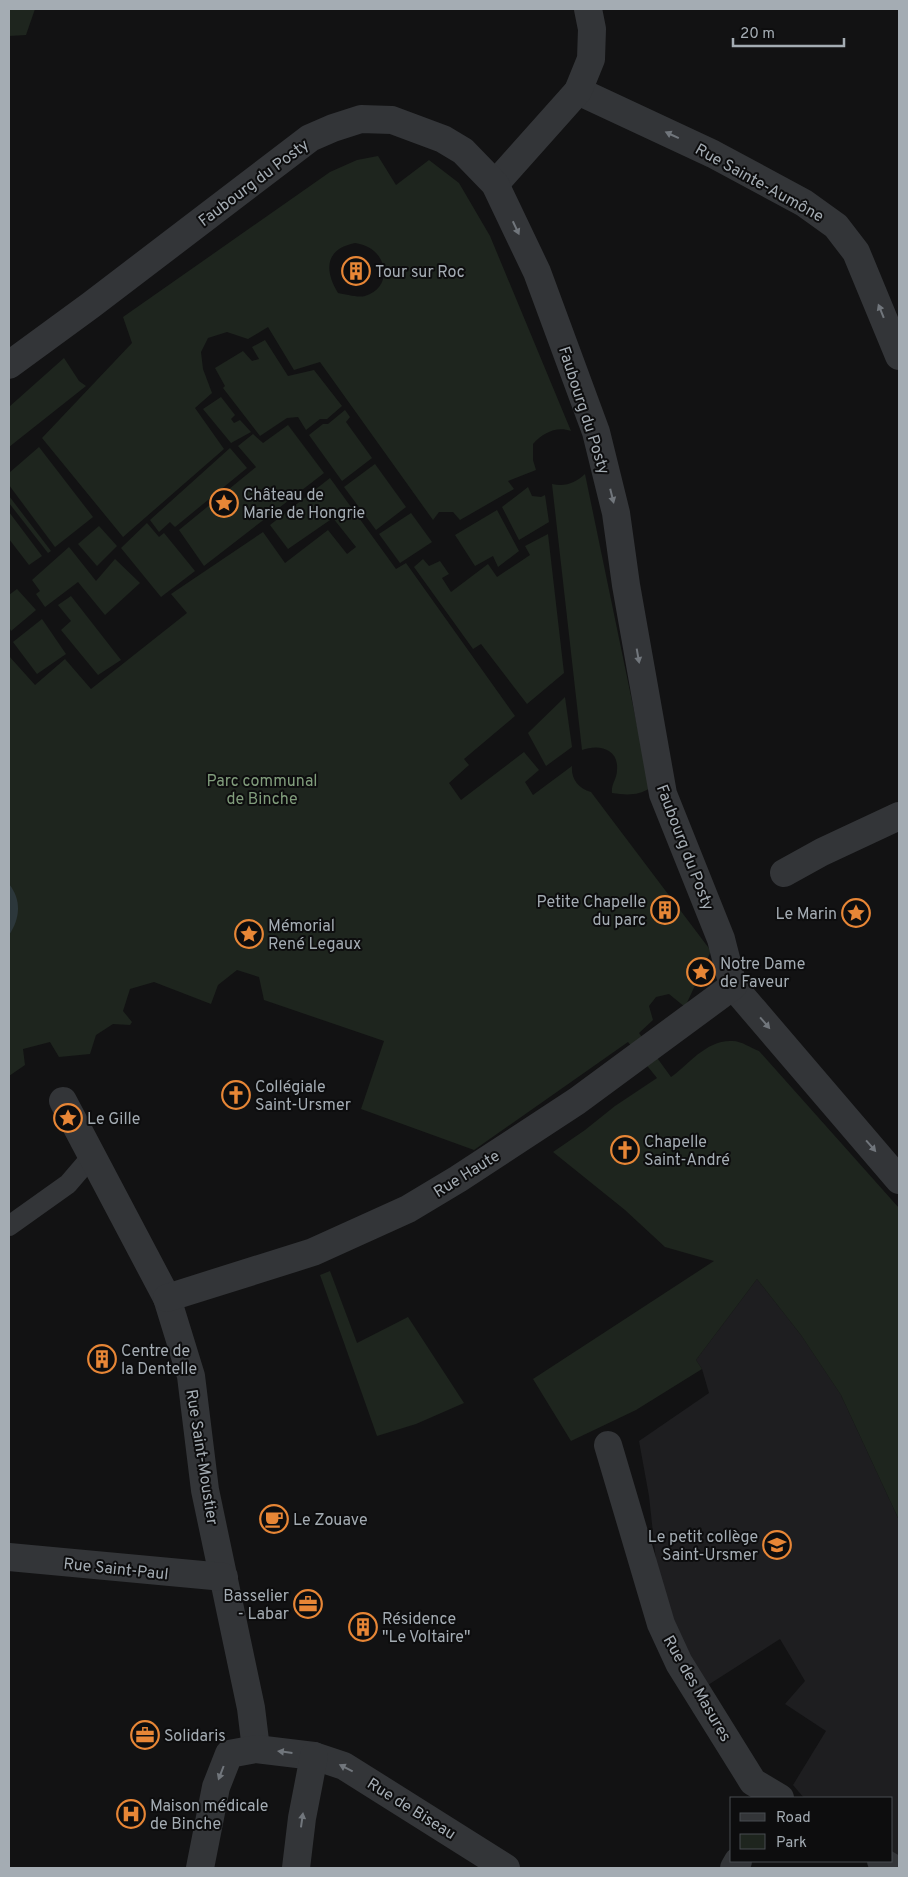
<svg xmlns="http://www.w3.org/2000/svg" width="908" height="1877" viewBox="0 0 908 1877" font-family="Overpass,sans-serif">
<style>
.built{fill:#1e1e20}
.green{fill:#1e251e;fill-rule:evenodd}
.water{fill:#2c373b}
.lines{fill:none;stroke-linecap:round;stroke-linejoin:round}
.service{stroke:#333538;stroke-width:20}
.minor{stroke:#333538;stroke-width:28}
.oneway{fill:#71767c}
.labels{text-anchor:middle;stroke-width:4;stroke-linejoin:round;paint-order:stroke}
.street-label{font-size:16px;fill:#a4acb3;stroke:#0d0d0e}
.poi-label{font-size:16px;fill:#a4acb3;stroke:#0d0d0e;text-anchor:start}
.park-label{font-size:16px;fill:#819d7c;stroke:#0d0d0e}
</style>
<rect width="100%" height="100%" fill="#121213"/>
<path class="built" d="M757 1279 801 1335 841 1395 899 1520V1858L892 1854V1798H804L793 1785 826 1731 785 1704 805 1681 780 1639 708 1685 670 1624 657 1570 649 1496 639 1441 709 1393 702 1369 696 1360Z"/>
<g class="green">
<path d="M9 9H35L26 35 9 36Z"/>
<path d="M378 156 396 185 429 160 459 183 490 236 571 431C556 426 543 433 533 444V460L536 470 508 481 514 489 460 520 453 512H439L433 520 320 362 294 370 268 327 248 339 227 332 208 338 201 352 203 369 212 393 195 408 224 449 123 537 42 438 132 343 123 317 330 172 357 160ZM355 243C388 247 395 287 365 296 358 298 345 294 338 293 324 270 325 249 355 243Z"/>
<path d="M265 340 288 376 314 370 342 406 327 419H320L306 430 298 417 287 418 260 436 223 388 225 386 215 368 243 351 252 361 259 359 252 347Z"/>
<path d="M64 358 79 381 86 386 9 447V407Z"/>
<path d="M221 397 235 415 231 419 234 423 240 420 251 432 231 443 203 409Z"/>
<path d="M345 410 350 417 346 422 372 458 342 481 309 435 323 424H328Z"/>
<path d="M288 425 324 473 204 566 179 530 256 467 238 446 253 434 263 443Z"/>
<path d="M39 447 93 517 55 547 9 485V473Z"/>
<path d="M230 448 247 468 175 527 170 522 159 532 150 520Z"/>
<path d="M375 464 406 507 376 530 344 487Z"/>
<path d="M585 474 650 788C638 796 626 795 612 793 611 784 617 779 617 770 619 748 598 744 582 750L552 484C566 487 575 483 585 474Z"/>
<path d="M330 478 396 569 406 563 515 716 464 759 469 765 449 783 461 800 524 752 539 770 525 782 533 795 572 766C571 779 578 788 591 792L711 951 685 1007 669 994 656 997 649 1006 653 1020 639 1033 671 1077C689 1064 707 1039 733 1041 741 1041 751 1048 759 1051L899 1208V1520L841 1395 801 1335 757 1279 696 1360 702 1369 636 1410 571 1441 533 1379 714 1261 665 1247 625 1210 553 1152 585 1130 615 1106 657 1078 628 1042 474 1150 361 1109 384 1041 264 1000 259 977 237 970 218 985 211 1004 154 982 130 989 123 1011 132 1022 130 1025 113 1024 96 1035 90 1054 59 1057 50 1042 23 1049 25 1065 9 1076V656L35 685 65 659 91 689 187 613 171 594 263 532 285 563 328 530 347 554 356 547 333 518 288 549 270 525Z"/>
<path d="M528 487 532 496 541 497 545 495 549 522 519 540 502 507Z"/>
<path d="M9 496 51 551 48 553 9 503Z"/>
<path d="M497 510 519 551 498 567 493 556 475 566 455 535Z"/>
<path d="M9 512 42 556 29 565 9 539Z"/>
<path d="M411 513 432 542 400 563 379 534Z"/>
<path d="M147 523 159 537 164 533 195 571 161 597 121 548Z"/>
<path d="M99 526 117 546 97 566 78 544Z"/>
<path d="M548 534 564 673 527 704 481 644 473 649 414 567 423 559 429 566 440 561 449 574 442 578 451 592 488 564 497 577 530 555 525 546Z"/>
<path d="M69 547 96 581 115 559 140 583 105 615 78 582 45 607 36 594 40 591 32 580Z"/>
<path d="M17 589 36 610 11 631 9 627V595Z"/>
<path d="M71 596 121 660 98 675 61 630 71 621 58 605Z"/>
<path d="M42 619 66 654 37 674 13 642Z"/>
<path d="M565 697 572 747 546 766 528 733Z"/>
<path d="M330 1271 357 1343 408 1317 464 1403 416 1424 377 1436 320 1275Z"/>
</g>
<path class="water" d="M9 884C22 900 20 919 9 935Z"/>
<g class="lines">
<path class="service" d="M9 1226 68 1184 92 1156"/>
<g class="minor">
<path d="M578 91 713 154 804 203 836 226 856 252 899 356"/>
<path d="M495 184 578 91 591 59 592 29 588 9"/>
<path d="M9 365 91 305 310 138 333 128 361 119 392 120 443 139 463 151 495 184 537 272 596 432 616 513 626 585 663 794 721 939 733 986 899 1180"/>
<path d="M784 873 822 852 899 816"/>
<path d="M63 1101 167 1298 191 1376 205 1490 251 1708 256 1749"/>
<path d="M167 1298 313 1252 408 1209 458 1179 577 1101 733 986"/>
<path d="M608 1445 661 1624 679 1663 753 1782 780 1798"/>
<path d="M9 1557 224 1577"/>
<path d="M881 1861 893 1868"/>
<path d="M200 1868 216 1787 229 1754 256 1749 314 1756 344 1766 506 1868"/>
<path d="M296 1868 302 1818 314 1756"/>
<path d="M734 1868 738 1861"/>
</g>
</g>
<defs><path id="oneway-solid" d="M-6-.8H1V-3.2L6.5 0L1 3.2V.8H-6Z" transform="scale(1.25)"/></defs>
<g class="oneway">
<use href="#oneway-solid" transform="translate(672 135) rotate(-155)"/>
<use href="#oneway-solid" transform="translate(516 228) rotate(65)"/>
<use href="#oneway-solid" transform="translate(881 311) rotate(-112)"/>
<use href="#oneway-solid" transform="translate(612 496) rotate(76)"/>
<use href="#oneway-solid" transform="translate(638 656) rotate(80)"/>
<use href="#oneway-solid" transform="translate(765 1023) rotate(49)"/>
<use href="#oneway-solid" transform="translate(871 1146) rotate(49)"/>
<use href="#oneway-solid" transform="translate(285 1752) rotate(-173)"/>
<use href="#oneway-solid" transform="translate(346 1768) rotate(-153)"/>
<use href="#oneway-solid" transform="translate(221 1773) rotate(111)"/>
<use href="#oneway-solid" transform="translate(302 1820) rotate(-82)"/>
</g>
<defs>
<symbol id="building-ring" viewBox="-11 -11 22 22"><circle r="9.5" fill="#0d0d0e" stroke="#e78636" stroke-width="1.5"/><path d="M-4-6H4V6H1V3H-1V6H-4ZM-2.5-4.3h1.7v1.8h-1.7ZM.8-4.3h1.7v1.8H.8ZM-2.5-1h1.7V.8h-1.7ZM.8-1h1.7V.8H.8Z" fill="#e78636"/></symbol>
<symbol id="sight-ring" viewBox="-11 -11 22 22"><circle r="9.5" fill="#0d0d0e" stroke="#e78636" stroke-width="1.5"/><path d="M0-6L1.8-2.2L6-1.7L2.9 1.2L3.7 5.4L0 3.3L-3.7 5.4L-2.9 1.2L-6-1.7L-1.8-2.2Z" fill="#e78636"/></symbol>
<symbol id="church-ring" viewBox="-11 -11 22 22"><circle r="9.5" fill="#0d0d0e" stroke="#e78636" stroke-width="1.5"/><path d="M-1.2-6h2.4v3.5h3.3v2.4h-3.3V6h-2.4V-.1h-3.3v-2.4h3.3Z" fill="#e78636"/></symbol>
<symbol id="cafe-ring" viewBox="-11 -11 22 22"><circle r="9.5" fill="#0d0d0e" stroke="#e78636" stroke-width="1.5"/><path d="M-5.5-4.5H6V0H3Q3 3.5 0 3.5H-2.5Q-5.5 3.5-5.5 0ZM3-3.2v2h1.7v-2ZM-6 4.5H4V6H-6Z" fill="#e78636"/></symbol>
<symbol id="school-ring" viewBox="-11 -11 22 22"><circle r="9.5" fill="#0d0d0e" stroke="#e78636" stroke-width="1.5"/><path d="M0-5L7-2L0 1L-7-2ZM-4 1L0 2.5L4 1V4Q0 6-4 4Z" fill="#e78636"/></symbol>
<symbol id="office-ring" viewBox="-11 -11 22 22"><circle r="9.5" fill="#0d0d0e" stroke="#e78636" stroke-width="1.5"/><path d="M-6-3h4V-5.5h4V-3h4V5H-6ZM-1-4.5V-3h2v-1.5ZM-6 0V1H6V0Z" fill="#e78636"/></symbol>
<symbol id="hospital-ring" viewBox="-11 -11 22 22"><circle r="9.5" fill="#0d0d0e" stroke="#e78636" stroke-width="1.5"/><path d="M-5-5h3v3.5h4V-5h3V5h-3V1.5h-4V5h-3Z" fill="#e78636"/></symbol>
</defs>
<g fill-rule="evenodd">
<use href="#building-ring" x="340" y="255" width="32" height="32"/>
<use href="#sight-ring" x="208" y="487" width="32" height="32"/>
<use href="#building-ring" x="649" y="894" width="32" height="32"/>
<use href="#sight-ring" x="840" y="897" width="32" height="32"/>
<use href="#sight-ring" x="233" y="918" width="32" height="32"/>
<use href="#sight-ring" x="685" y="956" width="32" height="32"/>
<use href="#church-ring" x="220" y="1079" width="32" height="32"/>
<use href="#sight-ring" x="52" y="1102" width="32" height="32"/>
<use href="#church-ring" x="609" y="1134" width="32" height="32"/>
<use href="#building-ring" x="86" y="1343" width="32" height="32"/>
<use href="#cafe-ring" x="258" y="1503" width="32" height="32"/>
<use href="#school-ring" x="761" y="1529" width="32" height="32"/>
<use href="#office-ring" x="292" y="1588" width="32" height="32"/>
<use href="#building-ring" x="347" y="1611" width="32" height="32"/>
<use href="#office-ring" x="129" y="1719" width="32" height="32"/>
<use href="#hospital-ring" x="115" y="1798" width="32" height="32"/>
</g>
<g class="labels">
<g class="street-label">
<text transform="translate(253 182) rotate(-37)" y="6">Faubourg du Posty</text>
<text transform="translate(760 182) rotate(29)" y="6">Rue Sainte-Aumône</text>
<text transform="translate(585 410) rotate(72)" y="6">Faubourg du Posty</text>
<text transform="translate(686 847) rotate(69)" y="6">Faubourg du Posty</text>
<text transform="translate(466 1173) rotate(-32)" y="6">Rue Haute</text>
<text transform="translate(203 1457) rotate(81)" y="6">Rue Saint-Moustier</text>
<text transform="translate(116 1568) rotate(6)" y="6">Rue Saint-Paul</text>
<text transform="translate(698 1688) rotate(60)" y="6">Rue des Masures</text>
<text transform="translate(412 1808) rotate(32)" y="6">Rue de Biseau</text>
</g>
<g class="poi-label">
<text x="375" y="277">Tour sur Roc</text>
<text x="243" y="500">Château de<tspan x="243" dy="18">Marie de Hongrie</tspan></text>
<text x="646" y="907" text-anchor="end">Petite Chapelle<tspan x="646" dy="18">du parc</tspan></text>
<text x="837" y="919" text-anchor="end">Le Marin</text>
<text x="268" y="931">Mémorial<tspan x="268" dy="18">René Legaux</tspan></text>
<text x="720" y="969">Notre Dame<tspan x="720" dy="18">de Faveur</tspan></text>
<text x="255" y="1092">Collégiale<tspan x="255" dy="18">Saint-Ursmer</tspan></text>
<text x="87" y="1124">Le Gille</text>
<text x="644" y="1147">Chapelle<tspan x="644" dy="18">Saint-André</tspan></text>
<text x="121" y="1356">Centre de<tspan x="121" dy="18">la Dentelle</tspan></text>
<text x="293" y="1525">Le Zouave</text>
<text x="758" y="1542" text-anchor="end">Le petit collège<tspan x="758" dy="18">Saint-Ursmer</tspan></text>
<text x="289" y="1601" text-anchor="end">Basselier<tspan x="289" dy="18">- Labar</tspan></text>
<text x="382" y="1624">Résidence<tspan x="382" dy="18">"Le Voltaire"</tspan></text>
<text x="164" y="1741">Solidaris</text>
<text x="150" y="1811">Maison médicale<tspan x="150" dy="18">de Binche</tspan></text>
</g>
<g class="park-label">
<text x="262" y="786">Parc communal<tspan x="262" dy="18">de Binche</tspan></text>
</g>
</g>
<rect width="908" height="1877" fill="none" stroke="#a4acb3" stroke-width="20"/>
<rect x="730" y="1797" width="162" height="65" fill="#0d0d0e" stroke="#494d50"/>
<rect x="740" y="1813" width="25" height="8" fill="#333538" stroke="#494d50"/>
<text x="776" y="1822" font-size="15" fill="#a4acb3">Road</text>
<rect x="740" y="1834" width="25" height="15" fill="#1e251e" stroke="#494d50"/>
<text x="776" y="1847" font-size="15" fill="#a4acb3">Park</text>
<path d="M733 38v8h111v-8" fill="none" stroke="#a4acb3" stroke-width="2.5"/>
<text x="740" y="38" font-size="15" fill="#a4acb3" stroke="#0d0d0e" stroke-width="4" paint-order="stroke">20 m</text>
</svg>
